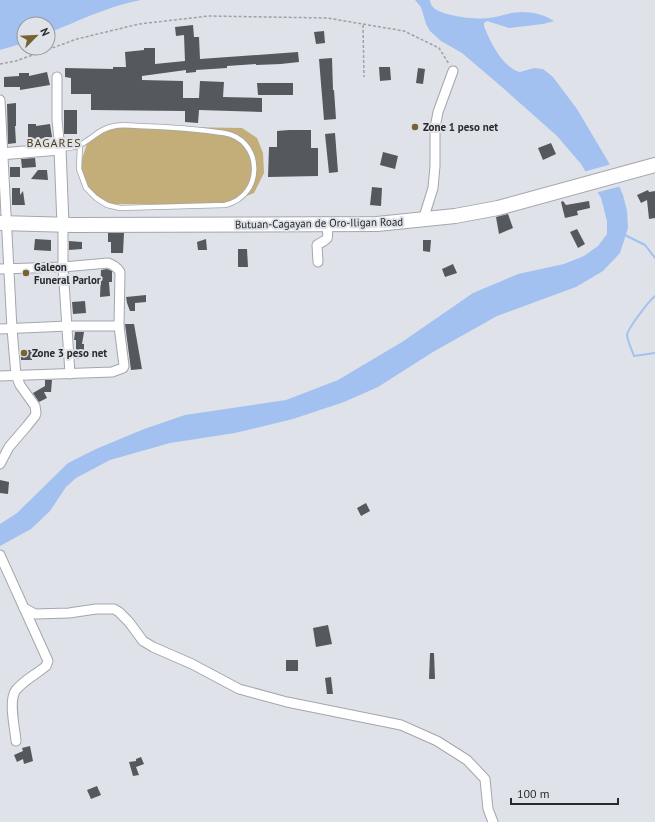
<svg xmlns="http://www.w3.org/2000/svg" width="655" height="822" viewBox="0 0 655 822" font-family="'PT Sans',sans-serif">
<style>
.green{fill:#c3ad78}
.water{fill:#a2c1f1}
.pier{fill:#dfe2e8}
.lines{fill:none;stroke-linecap:round;stroke-linejoin:round}
.stream{stroke:#a2c1f1;stroke-width:2}
.building{fill:#55585c}
.service-casing{stroke:#a3a6ac;stroke-width:6}
.minor-casing{stroke:#a3a6ac;stroke-width:11}
.tertiary-casing{stroke:#a3a6ac;stroke-width:13}
.trunk-casing{stroke:#a3a6ac;stroke-width:16}
.path{stroke:#9ea1a5;stroke-width:1.5;stroke-dasharray:3 2;stroke-linecap:butt}
.service{stroke:#fff;stroke-width:4.5}
.minor{stroke:#fff;stroke-width:9}
.tertiary{stroke:#fff;stroke-width:11}
.trunk{stroke:#fff;stroke-width:14}
.poi-dot{fill:#776332;stroke:#dfe2e8;stroke-width:1.5}
.labels{text-anchor:middle;stroke-width:4;stroke-linejoin:round;paint-order:stroke}
.poi-label{font-size:11px;font-weight:bold;fill:#27292b;stroke:#dfe2e8;text-anchor:start}
.street-label{font-size:11px;fill:#27292b;stroke:#dfe2e8}
.neighbourhood-label{font-size:12px;letter-spacing:1px;fill:#4d3d16;stroke:#dfe2e8}
</style>
<rect width="100%" height="100%" fill="#dfe2e8"/>
<path class="green" d="M110 126 242 128 257 138 263 153 264 173 254 193 226 204H113L89 194 80 165 87 144Z"/>
<g class="water">
<path d="M0 0H141C108 6 79 21 48 33V24H24V43L0 50Z"/>
<path d="M415 0H430C430 2 431 4 432 6 439 16 476 20 488 18 499 17 510 12 522 12 533 12 545 15 554 21L543 24 509 28 487 21 484 23V26C490 42 503 68 520 72L534 68 543 69 553 77 577 109 609 163 623 195 627 211 628 228 620 253 603 271 576 287 497 316 433 352 378 387 344 402 293 419 235 433 170 443 110 460 76 478 66 487 50 511 31 529 0 546V524L17 513 68 463 96 449 144 429 185 415 286 400 338 380 402 342 473 293 518 274 564 264 584 256 598 246 607 234V221L601 198 581 164 557 136 503 88 462 53 441 41 430 31 426 24 421 7Z"/>
</g>
<path class="pier" d="M612 164 621 186 595 193 583 172Z"/>
<g class="lines">
<g class="stream">
<path d="M625 235 645 245 655 258"/>
<path d="M655 296C649 301 628 328 627 335 627 340 632 350 634 356L655 353"/>
</g>
</g>
<g class="building">
<path d="M193 25 194 37H199L200 59 298 52 299 62 281 64 256 65V64L227 66V68L196 70V72L186 73V70L142 76V80L183 81V98H199L200 81 224 82 223 97 262 98V112L199 110 198 123 185 122V111L91 110V94H71V78L65 77V68L113 69V67H126L125 52 144 50V48H155V64L185 61 184 35 176 36 175 27Z"/>
<path d="M324 31 325 43 316 44 314 32Z"/>
<path d="M332 58 333 90H334L336 119 324 120 319 59Z"/>
<path d="M379 67H390L391 80 380 81Z"/>
<path d="M418 68 425 69 423 84 416 83Z"/>
<path d="M47 72 50 85 20 90V87H4V77L19 76V73H29V76Z"/>
<path d="M257 83H293V95H258Z"/>
<path d="M16 103V126H15L16 143 8 144 7 104Z"/>
<rect x="64" y="110" width="13" height="24"/>
<path d="M28 124H36V126L50 124 52 137 39 139 28 138Z"/>
<path d="M289 130H311V148H318V176L268 177 269 147H277V131Z"/>
<path d="M335 133 338 172 329 173 325 134Z"/>
<path d="M551 143 556 154 543 160 538 148Z"/>
<path d="M383 152 398 156 395 169 380 165Z"/>
<path d="M35 158 36 167 22 168 21 159Z"/>
<rect x="10" y="167" width="10" height="10"/>
<path d="M38 170H47L48 180 31 179Z"/>
<path d="M372 187 382 188 381 206 370 205Z"/>
<path d="M12 188H20V195L23 191 25 205H12Z"/>
<path d="M648 190 649 192 655 191V218L649 219 647 200 641 203 637 195Z"/>
<path d="M563 201 566 205 589 201 590 208 577 211 578 215 565 218 561 202Z"/>
<path d="M508 214 513 228 499 234 496 217Z"/>
<path d="M577 229 585 244 578 248 570 232Z"/>
<path d="M108 233H124L123 253H111V242H108Z"/>
<path d="M35 239 51 240V251L34 250Z"/>
<path d="M206 239 207 250H198L197 242Z"/>
<path d="M423 240H431L430 252 423 251Z"/>
<path d="M69 241 82 242V249L69 250Z"/>
<path d="M238 249H247L248 267H238Z"/>
<path d="M453 264 457 273 445 277 442 269Z"/>
<path d="M107 269 112 271V282H109L110 296 100 297 101 270Z"/>
<path d="M146 295V302L135 303V311H130L127 303 126 297Z"/>
<path d="M85 301 86 313 73 314 72 302Z"/>
<path d="M125 324H134L142 369 131 370Z"/>
<path d="M75 332H84L82 344H84V351H81L79 359H76V340H74Z"/>
<rect x="21" y="350" width="11" height="10"/>
<path d="M45 380H52L51 392H44L47 398 39 402 33 393 45 386Z"/>
<path d="M0 480 9 482 8 494 0 493Z"/>
<path d="M366 503 370 511 361 516 357 508Z"/>
<path d="M328 625 332 644 316 647 313 628Z"/>
<path d="M430 653H434L435 679H429Z"/>
<rect x="286" y="660" width="12" height="11"/>
<path d="M331 677 333 694H327L325 678Z"/>
<path d="M30 746 33 761 24 764 23 759 17 762 14 755 23 751 22 748Z"/>
<path d="M141 757 144 764 136 767 139 775 133 776 129 762 136 761V759Z"/>
<path d="M97 786 101 795 91 799 87 790Z"/>
</g>
<g class="lines">
<defs>
<path id="service" d="M60 149C66 148 75 148 80 145 92 139 100 128 115 126 122 124 131 126 139 126 167 127 196 129 224 133 263 139 265 196 225 205L120 208 107 205 96 198 86 188 79 169 80 145"/>
<g id="minor">
<path d="M57 77V120L60 149"/>
<path d="M0 100 12 329 16 375 20 385 35 406 36 413 35 416 27 426 9 447 0 464"/>
<path d="M423 220 433 188 435 166V128L438 112 453 71"/>
<path d="M63 225V267L70 374"/>
<path d="M318 262 317 245C330 237 328 241 327 225"/>
<path d="M0 269 63 267 108 263C114 265 117 267 120 272L119 326 124 366 123 368 112 372 0 376"/>
<path d="M0 329 68 326H119"/>
<path d="M0 555 24 608 35 614 69 613 96 609H114L119 612 129 622 143 641 153 647 192 664 239 689 287 702 401 725 437 741 467 760 485 779 488 809 493 822"/>
<path d="M16 741C15 728 8 700 16 690 24 680 37 674 46 666L48 661 24 608"/>
</g>
<path id="tertiary" d="M0 154 60 149 63 225"/>
<path id="trunk" d="M0 223 73 225 377 224 455 216 498 208 655 165"/>
</defs>
<use href="#service" class="service-casing"/>
<use href="#minor" class="minor-casing"/>
<use href="#tertiary" class="tertiary-casing"/>
<use href="#trunk" class="trunk-casing"/>
<g class="path">
<path d="M363 25 364 77"/>
<path d="M0 64 16 61 77 39 139 24 209 16 327 18 404 31 439 48 449 64"/>
</g>
<use href="#service" class="service"/>
<use href="#minor" class="minor"/>
<use href="#tertiary" class="tertiary"/>
<use href="#trunk" class="trunk"/>
</g>
<g class="poi-dot">
<circle cx="415" cy="127" r="4"/>
<circle cx="26" cy="273" r="4"/>
<circle cx="24" cy="353" r="4"/>
</g>
<g class="labels">
<g class="poi-label">
<text x="423" y="131">Zone 1 peso net</text>
<text x="34" y="271">Galeon<tspan x="34" dy="13">Funeral Parlor</tspan></text>
<text x="32" y="357">Zone 3 peso net</text>
</g>
<g class="street-label">
<text transform="translate(319 223) rotate(-1)" y="4">Butuan-Cagayan de Oro-Iligan Road</text>
</g>
<g class="neighbourhood-label">
<text x="54" y="147">BAGARES</text>
</g>
</g>
<g transform="translate(36 36) rotate(66)"><circle r="19" fill="#dfe2e8" stroke="#95989c"/>
<path d="M0-3L7 15L0 10L-7 15Z" fill="#776332"/>
<text y="-6" font-size="11" font-weight="bold" text-anchor="middle" fill="#27292b">N</text>
</g>
<path d="M511 798v6h107v-6" fill="none" stroke="#27292b" stroke-width="2"/>
<text x="517" y="798" font-size="12" fill="#27292b" stroke="#dfe2e8" stroke-width="3" paint-order="stroke">100 m</text>
</svg>
